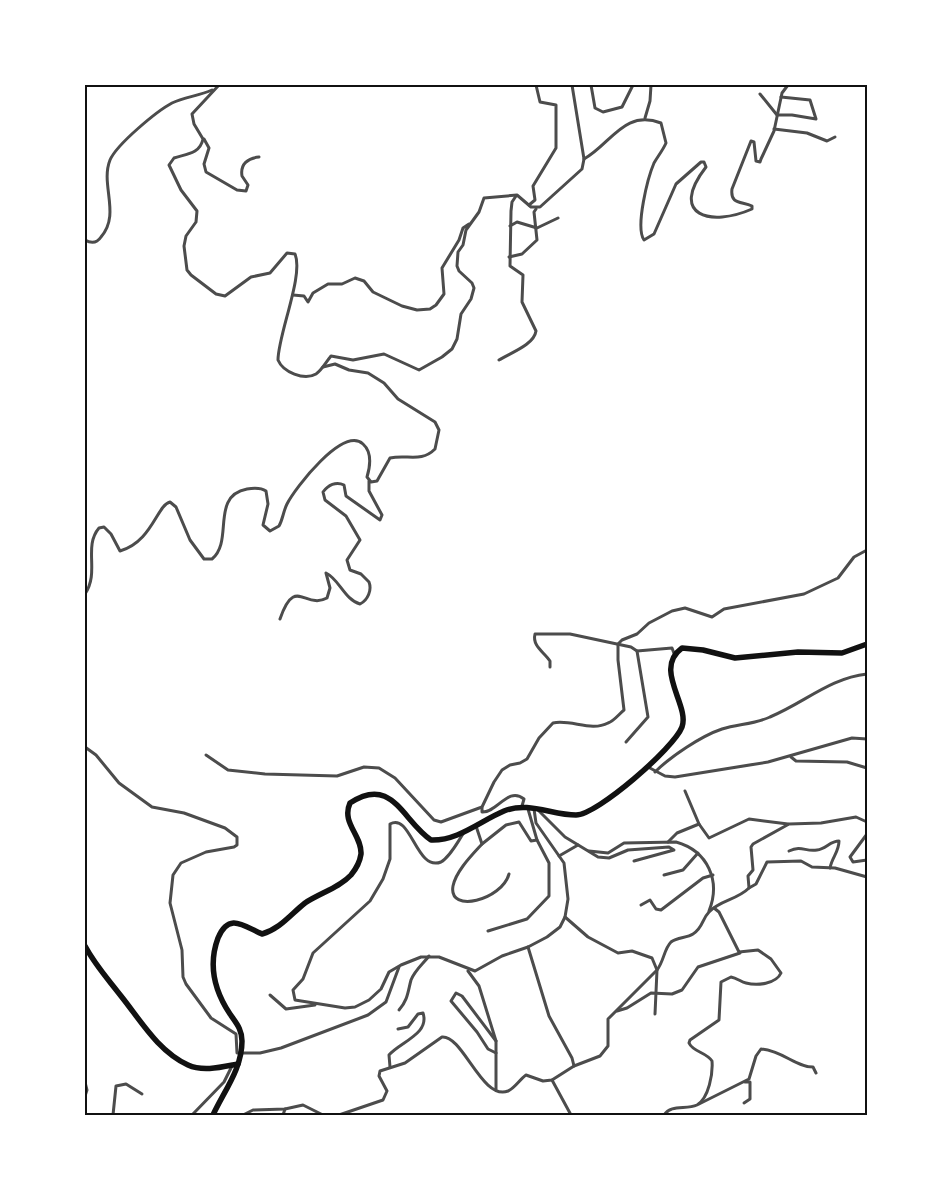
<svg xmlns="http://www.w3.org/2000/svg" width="952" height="1200" viewBox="0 0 952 1200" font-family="'Noto Serif',serif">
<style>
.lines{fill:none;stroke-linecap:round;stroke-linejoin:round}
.minor{stroke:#4c4c4c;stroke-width:3}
.primary{stroke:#111;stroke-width:5.5}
.trunk{stroke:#111;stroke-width:5.5}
.neatline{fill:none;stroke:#111;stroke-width:2}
</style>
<rect width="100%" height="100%" fill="#fff"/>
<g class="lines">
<g class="minor">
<path d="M219 85 192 114 194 124 203 139C200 154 186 154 174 158L169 165 181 190 197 211 196 222 186 236 184 246 187 270 191 275 216 294 225 296 251 277 270 273 287 253 295 254C304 275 278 335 278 360 283 372 304 381 316 374 322 370 326 362 331 356L353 360 384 354 419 370 442 357 452 349 457 339 461 314 471 299 474 288 472 283 459 271 457 266 458 252 463 245 466 230 479 212 484 198 517 195 531 207H540L582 169 584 159 572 85"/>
<path d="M591 85 595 108 603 112 622 107 633 85"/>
<path d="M760 94 777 115H792L816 119 810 100 781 97"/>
<path d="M645 118 650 101 651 85"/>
<path d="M774 129 807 133 827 141 835 137"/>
<path d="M204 139 209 148 204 164 206 172 237 190 246 191 248 185 242 176C240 164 248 158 259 157"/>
<path d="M584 159C611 144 624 109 661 123L666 143C663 150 658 156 654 163 648 177 635 227 644 240L654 234 676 184 701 162H704L706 167C668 216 711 227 752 209V206C742 201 730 205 732 189L751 141 754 142 756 161 760 162 761 159 774 131 782 93 788 85"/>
<path d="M529 205 535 200 533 186 556 148V105L540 102 536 85"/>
<path d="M510 226 517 222 537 228 558 218"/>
<path d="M85 240C92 244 97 243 101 237 121 214 100 185 110 160 117 144 157 111 172 103 184 97 199 96 212 90"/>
<path d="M509 257 522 254 537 240 534 212 536 209"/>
<path d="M293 295 304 296 308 302 313 293 328 284H342L355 278 364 281 373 292 402 306 417 310 430 309 436 305 444 294 442 268 459 240 463 228 469 224"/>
<path d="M499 360C510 353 534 345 536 331L522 302 523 275 510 266 511 211 512 202 516 196"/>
<path d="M85 594C100 572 83 547 99 528L104 527 111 534 120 551C152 542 157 505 170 502L176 507 190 540 204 559H212C234 541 210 496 247 489 253 488 260 487 266 491L268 504 263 525 270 531 279 526C283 519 283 512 287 504 295 488 343 426 363 444 372 452 370 467 367 477L371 482 377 481 390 458C407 454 421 463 435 449L439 430 435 422 398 399 384 383 368 373 349 370 335 364 323 367"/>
<path d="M280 619C295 575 305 610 327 598L330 588 326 573C339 579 345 600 360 604 368 600 372 590 369 582L361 574 350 570 347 560 360 540 346 516 325 500 323 492C328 485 336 481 344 485L346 496 380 520 382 515 369 491V481"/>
<path d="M637 651 672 648 675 656"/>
<path d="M550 667V661C544 652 532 646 535 634H570L631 647 637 651 648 717 626 742"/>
<path d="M85 747 96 755 119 783 152 807 184 813 225 828 237 837V845L234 847 206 852 181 863 173 875 170 903 182 950 183 977 186 984 211 1018 236 1034 237 1053H260L281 1048 368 1015 386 1002 399 967"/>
<path d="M206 755 228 770 265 774 337 776 364 767 379 768 395 778 434 820 441 822 482 807 494 782 502 770 510 765 520 763 527 759 539 738 553 723C571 719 591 732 608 723 614 721 619 714 624 710L618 660V644L622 640 637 634 649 623 672 611 685 608 712 617 724 609 804 594 838 578 854 557 867 550"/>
<path d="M791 757 796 761 847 762 867 768"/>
<path d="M648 767 665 776 675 777 768 762 852 738 867 739"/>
<path d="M655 772C670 757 701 736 722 729 738 724 755 724 770 717 804 703 830 678 867 674"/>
<path d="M685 791 699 824 709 838 749 819 788 824"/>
<path d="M482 808V812C497 813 508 786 524 799L522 806"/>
<path d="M537 809 565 837 598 857 609 858 628 850 669 847 674 850 634 861"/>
<path d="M476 826 482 844C472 855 456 871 453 886 448 914 502 900 509 874"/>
<path d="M463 834C457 843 450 857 441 862 416 872 411 812 390 824V859L383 879 370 901 313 953 303 979 293 990 295 1000 345 1008 355 1007 369 1000 381 989 389 972 401 965 421 957H439L475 971 502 956 528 947 547 937 560 927 565 917 568 899 564 863 536 823 534 809"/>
<path d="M867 834 850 857 853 862 867 860"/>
<path d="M668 842 677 833 699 824"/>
<path d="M482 844 506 825 519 822 531 841 537 840"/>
<path d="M589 851 608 853 624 843 676 842C708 851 721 881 709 911"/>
<path d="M789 851C802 845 805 852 817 850 826 849 830 841 839 841 839 852 832 857 830 868"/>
<path d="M559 856 578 845"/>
<path d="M664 875 683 870 698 853"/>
<path d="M749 888 756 884 767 862 801 861 812 867 835 868 867 877"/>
<path d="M641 905 650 900 656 909 661 910 703 878 713 875"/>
<path d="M565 917 588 937 618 953 632 951 652 958 657 970 655 1014"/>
<path d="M488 931 527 919 549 896V863L537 840 528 809"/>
<path d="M528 947 549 1016 572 1058 574 1066"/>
<path d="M468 971 479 986 496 1041V1089"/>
<path d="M270 995 286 1009 315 1005"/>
<path d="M399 1010C408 1000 408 991 411 980 415 970 423 964 429 956"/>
<path d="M617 1011 627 1008 651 993 672 994 682 990 698 967 740 953"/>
<path d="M496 1041 462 996 456 993 451 1001 477 1032 488 1049 496 1053"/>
<path d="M390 1067 389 1055C400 1042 430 1034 423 1013L418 1014 408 1027 398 1029"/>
<path d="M552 1080 571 1115"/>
<path d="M85 1082 87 1090 85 1096"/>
<path d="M744 1103 750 1099V1082H745"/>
<path d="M699 1104 749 1079 756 1056 761 1049C783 1051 796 1067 813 1067L816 1073"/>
<path d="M113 1115 116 1086 126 1084 142 1094"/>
<path d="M192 1115 224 1082 232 1066"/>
<path d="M243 1115 253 1110 285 1109 303 1105 323 1115"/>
<path d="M283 1115 285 1109"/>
<path d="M339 1115 383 1100 387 1091 379 1076 380 1071 405 1063 442 1037C463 1035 482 1101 508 1091 515 1088 520 1079 526 1075L543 1081 552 1080 574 1066 600 1056 608 1046V1019L657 970C664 961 664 949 671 942 677 937 687 938 693 934 703 928 702 919 709 912 720 900 737 900 749 888L748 876 753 870 751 847 753 844 789 824 821 823 856 817 867 822"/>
<path d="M664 1115C671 1104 686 1110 697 1105 709 1098 713 1073 712 1061 706 1052 693 1052 689 1043L690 1040 719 1020 721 982 731 977C737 978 741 982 746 983 757 986 776 984 781 973L771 959 758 950 739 952 719 912 714 908"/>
</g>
<path class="primary" d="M85 946C95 965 108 979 121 996 141 1021 158 1051 188 1065 203 1072 222 1067 238 1064"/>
<path class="trunk" d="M213 1115C224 1091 242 1069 242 1041 242 1029 236 1023 230 1014 214 990 208 965 218 938 229 911 245 927 262 934 280 929 291 914 305 903 320 893 339 888 351 875 356 869 360 861 361 854 362 835 341 823 350 803 392 775 402 820 431 840 458 841 480 821 504 811 528 801 552 815 576 815 597 815 674 748 682 727 690 705 653 669 682 648L703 650 735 658 798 652 842 653 867 644"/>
</g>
<rect width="952" height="1200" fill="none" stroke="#ffffff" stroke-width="172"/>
<rect x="86" y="86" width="780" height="1028" class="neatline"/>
</svg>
